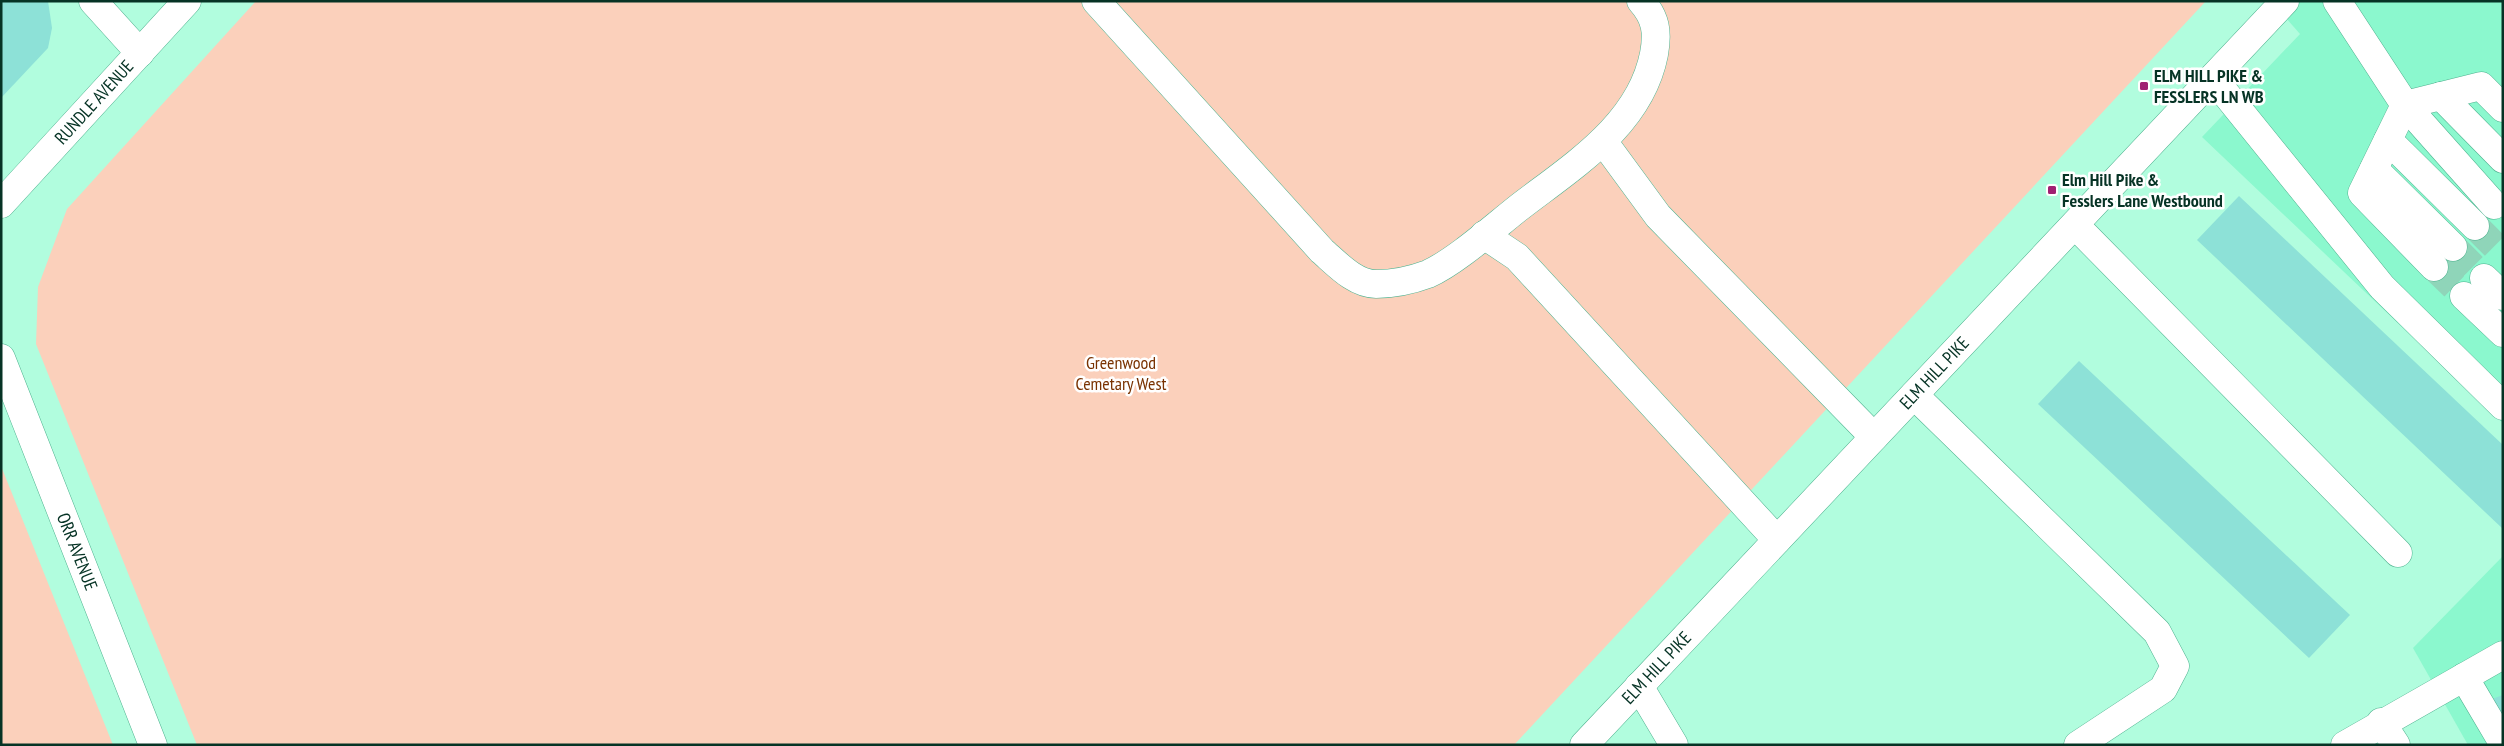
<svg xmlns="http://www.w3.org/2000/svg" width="2504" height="746" viewBox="0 0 2504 746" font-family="'PT Sans Narrow',sans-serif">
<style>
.built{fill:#8bf8ce}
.green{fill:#fbd0bb}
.building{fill:#8de1d7}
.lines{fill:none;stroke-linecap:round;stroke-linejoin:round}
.minor-tunnel{stroke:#8fd5b9;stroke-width:28;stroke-dasharray:28 14;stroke-linecap:butt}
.minor-casing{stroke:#4fb28f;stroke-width:29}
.major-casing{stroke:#4fb28f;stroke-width:29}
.minor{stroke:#fff;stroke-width:28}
.major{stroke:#fff;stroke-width:28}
.poi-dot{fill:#a02072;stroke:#fff;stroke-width:2}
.labels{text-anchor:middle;stroke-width:5;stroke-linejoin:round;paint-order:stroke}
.poi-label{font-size:18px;font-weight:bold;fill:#063325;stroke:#fff;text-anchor:start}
.street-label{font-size:18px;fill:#063325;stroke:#fff}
.park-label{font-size:18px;fill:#793201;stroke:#fff}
</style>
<rect width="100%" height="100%" fill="#b1fdde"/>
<g class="built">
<path d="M2271 1H2503V423L2202 137 2300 34Z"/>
<path d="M2503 556V745H2468L2413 648Z"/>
</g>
<g class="green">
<path d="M256 1H2206L1514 745H197L36 344 38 287 67 209Z"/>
<path d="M1 466 113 745H1Z"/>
</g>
<g class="building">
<path d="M1 1H48L52 28 48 48 1 98Z"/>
<path d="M2239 196 2503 445V529L2197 240Z"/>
<path d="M2079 361 2350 615 2309 658 2038 404Z"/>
<path d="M2503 695V718L2492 699Z"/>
</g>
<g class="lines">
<g class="minor-tunnel">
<path d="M2475 226 2503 254"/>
<path d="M2453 247 2484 278"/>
<path d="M2434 267 2464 296"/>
</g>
<defs>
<g id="minor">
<path d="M93 1 140 53"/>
<path d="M1096 1 1322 251C1337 264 1355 284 1376 284 1394 284 1412 280 1428 274 1455 262 1493 228 1517 209 1571 167 1640 126 1654 54 1658 32 1656 18 1641 1"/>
<path d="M2337 1 2405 105 2494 205"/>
<path d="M2213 78 2382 287 2503 406"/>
<path d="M2441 96 2503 159"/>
<path d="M2388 140 2475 226"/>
<path d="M1603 141 1658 216 1874 437"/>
<path d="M2374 169 2453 247"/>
<path id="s1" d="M1 204 187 1"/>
<path d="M2075 225 2398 553"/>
<path d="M1484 235 1517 257 1777 540"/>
<path d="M2434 267 2362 193 2405 105 2481 86 2503 108"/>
<path d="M2484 278 2503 296"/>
<path d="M2464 296 2503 333"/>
<path id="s2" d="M1 358 153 745"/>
<path d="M1914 395 2157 632 2175 666 2163 689 2078 745"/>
<path d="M2464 677 2503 743"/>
<path d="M1639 686 1674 745"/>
<path d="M2381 722 2396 745"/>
<path d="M2345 745 2503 655"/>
</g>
<g id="major">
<path id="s3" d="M1584 745 2285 1"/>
</g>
</defs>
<use href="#minor" class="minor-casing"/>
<use href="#major" class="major-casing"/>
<use href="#minor" class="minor"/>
<use href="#major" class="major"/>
</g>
<g class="poi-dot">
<rect x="2139" y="81" width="10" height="10" rx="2.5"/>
<rect x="2047" y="185" width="10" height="10" rx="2.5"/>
</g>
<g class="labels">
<g class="poi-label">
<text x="2154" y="82">ELM HILL PIKE &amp;<tspan x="2154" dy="21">FESSLERS LN WB</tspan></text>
<text x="2062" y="186">Elm Hill Pike &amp;<tspan x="2062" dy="21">Fesslers Lane Westbound</tspan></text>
</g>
<g class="street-label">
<text dy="6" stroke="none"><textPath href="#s1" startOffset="138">RUNDLE AVENUE</textPath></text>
<text dy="6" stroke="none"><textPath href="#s3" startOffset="511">ELM HILL PIKE</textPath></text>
<text dy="6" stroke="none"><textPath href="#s2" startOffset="208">ORR AVENUE</textPath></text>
<text dy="6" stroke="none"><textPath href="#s3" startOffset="106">ELM HILL PIKE</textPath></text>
</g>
<g class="park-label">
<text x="1121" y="369">Greenwood<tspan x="1121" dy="21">Cemetary West</tspan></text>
</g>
</g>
<rect width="2504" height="746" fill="none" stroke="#063325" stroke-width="5"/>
</svg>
